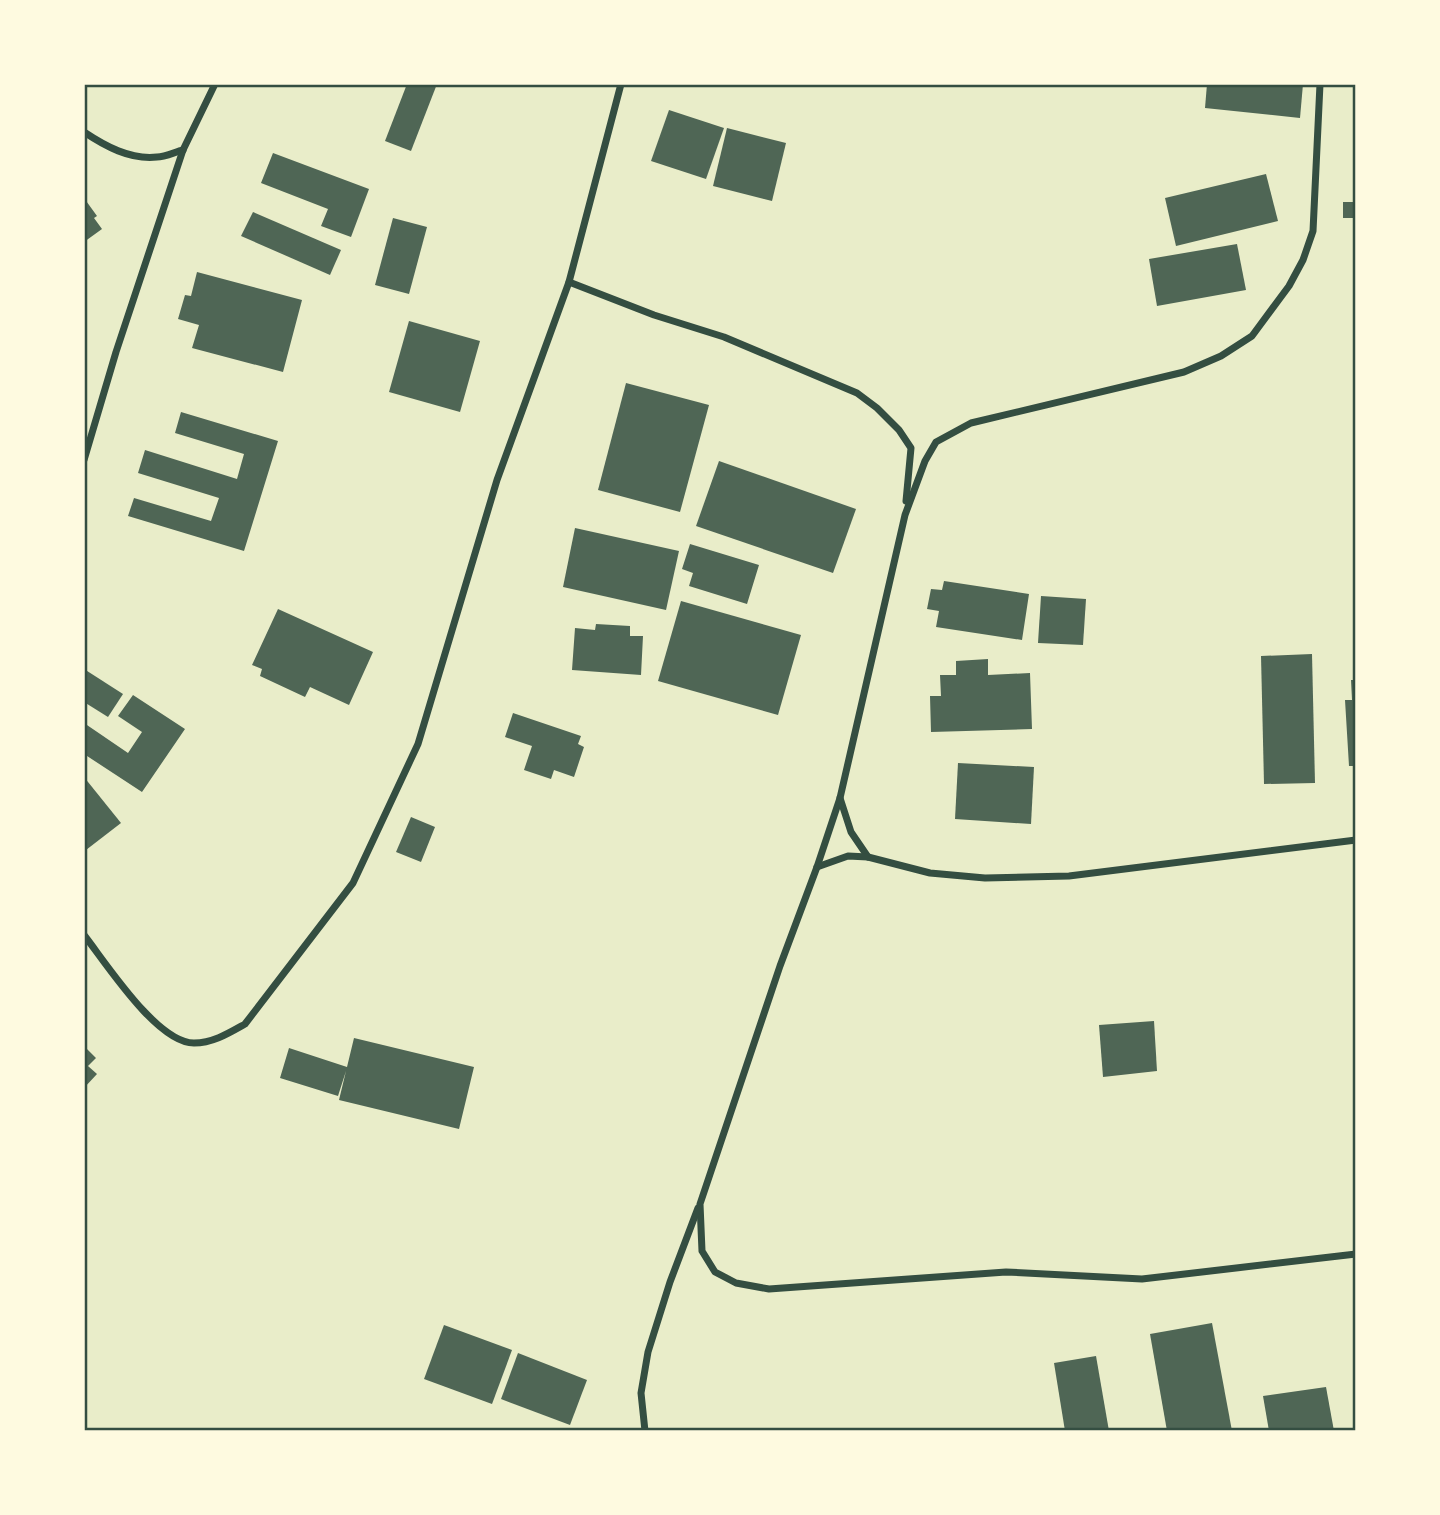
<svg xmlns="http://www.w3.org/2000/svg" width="1440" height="1515" viewBox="0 0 1440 1515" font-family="Ubuntu,sans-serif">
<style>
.building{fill:#4f6655}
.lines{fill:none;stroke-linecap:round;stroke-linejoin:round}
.minor{stroke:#344e41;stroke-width:7}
.neatline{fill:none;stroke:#344e41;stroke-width:2.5}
</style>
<rect width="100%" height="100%" fill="#e9edc9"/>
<g class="building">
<path d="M407 84H437L411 151 385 141Z"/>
<path d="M1207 84H1303L1300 118 1205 108Z"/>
<path d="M669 110 724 128 706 179 651 161Z"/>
<path d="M727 128 786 143 772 201 713 186Z"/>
<path d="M273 153 369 189 351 237 321 226 328 209 261 183Z"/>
<path d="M1266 174 1278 221 1176 246 1165 198Z"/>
<path d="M84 198 97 216 94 218 102 229 84 242Z"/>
<rect x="1343" y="202" width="13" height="16"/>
<path d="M253 212 341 250 330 275 241 236Z"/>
<path d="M393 218 427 227 409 294 375 285Z"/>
<path d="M1237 244 1246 290 1157 306 1149 259Z"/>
<path d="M197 272 302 300 283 372 192 348 199 325 178 319 185 295 191 296Z"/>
<path d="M409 321 480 341 460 412 389 392Z"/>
<path d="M626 383 709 405 680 512 598 490Z"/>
<path d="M181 412 278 441 244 551 128 516 134 498 211 521 219 498 138 473 145 450 237 479 244 454 175 433Z"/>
<path d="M719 461 856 509 833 573 696 526Z"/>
<path d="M575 528 679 551 666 610 563 587Z"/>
<path d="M690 544 759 565 747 604 689 586 693 573 682 569Z"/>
<path d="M944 581 1029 594 1022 640 936 627 939 611 927 609 931 589 942 590Z"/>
<path d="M1041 596 1086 599 1083 645 1038 643Z"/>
<path d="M681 601 801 635 778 715 658 681Z"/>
<path d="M278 609 373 652 349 705 310 687 305 697 260 676 262 669 252 665Z"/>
<path d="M596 624 630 626V636H643L641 675 572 670 575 628 595 630Z"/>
<path d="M1312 654 1315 783 1264 784 1261 656Z"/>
<path d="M988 659V675L1030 673 1032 729 931 732 930 696H941L940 675H956V661Z"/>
<path d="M84 669 123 694 108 717 84 702Z"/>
<path d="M1351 680H1356V766H1349L1345 700H1352Z"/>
<path d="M133 695 185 729 142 792 84 754V723L128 753 142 732 118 716Z"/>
<path d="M513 713 581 736 578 744 584 747 574 777 554 770 551 779 524 770 532 746 505 737Z"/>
<path d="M958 763 1034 767 1031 824 955 819Z"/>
<path d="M84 777 121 823 86 850 84 848Z"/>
<path d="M411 817 435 827 421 862 396 852Z"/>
<path d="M1154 1021 1157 1071 1103 1077 1099 1025Z"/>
<path d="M354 1038 474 1067 459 1129 339 1100 346 1071 338 1096 280 1078 289 1048 347 1067Z"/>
<path d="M84 1046 96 1058 88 1066 97 1074 84 1088Z"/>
<path d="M1212 1323 1232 1431H1167L1150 1334Z"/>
<path d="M444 1325 512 1350 492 1404 424 1379Z"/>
<path d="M518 1353 587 1380 570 1425 501 1399Z"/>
<path d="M1096 1356 1109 1431H1065L1054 1363Z"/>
<path d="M1326 1387 1334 1431H1269L1263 1396Z"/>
</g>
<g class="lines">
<g class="minor">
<path d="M1320 84 1313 231 1303 260 1289 286 1252 336 1221 356 1184 372 971 423 936 442 925 461 905 515 840 798 817 867 780 966 700 1204 702 1251 715 1272 736 1283 769 1289 1006 1272 1142 1279 1356 1254"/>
<path d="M84 132C105 146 130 160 157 157 165 157 175 152 183 150"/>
<path d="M569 282 654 315 724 337 857 393 877 408 899 430 911 448 906 501"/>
<path d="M84 460 116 352 183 150 215 84"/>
<path d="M840 798 851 832 868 857"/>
<path d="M817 867 848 856 868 857 930 873 985 878 1069 876 1356 840"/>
<path d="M84 935C106 963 157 1043 194 1043 213 1043 229 1033 245 1024L353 883 418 744 497 480 569 282 621 84"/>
<path d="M645 1431 641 1393 648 1352 670 1282 698 1208"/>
</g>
</g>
<rect width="1440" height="1515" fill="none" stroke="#fefae0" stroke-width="172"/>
<rect x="86" y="86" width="1268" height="1343" class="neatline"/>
</svg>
